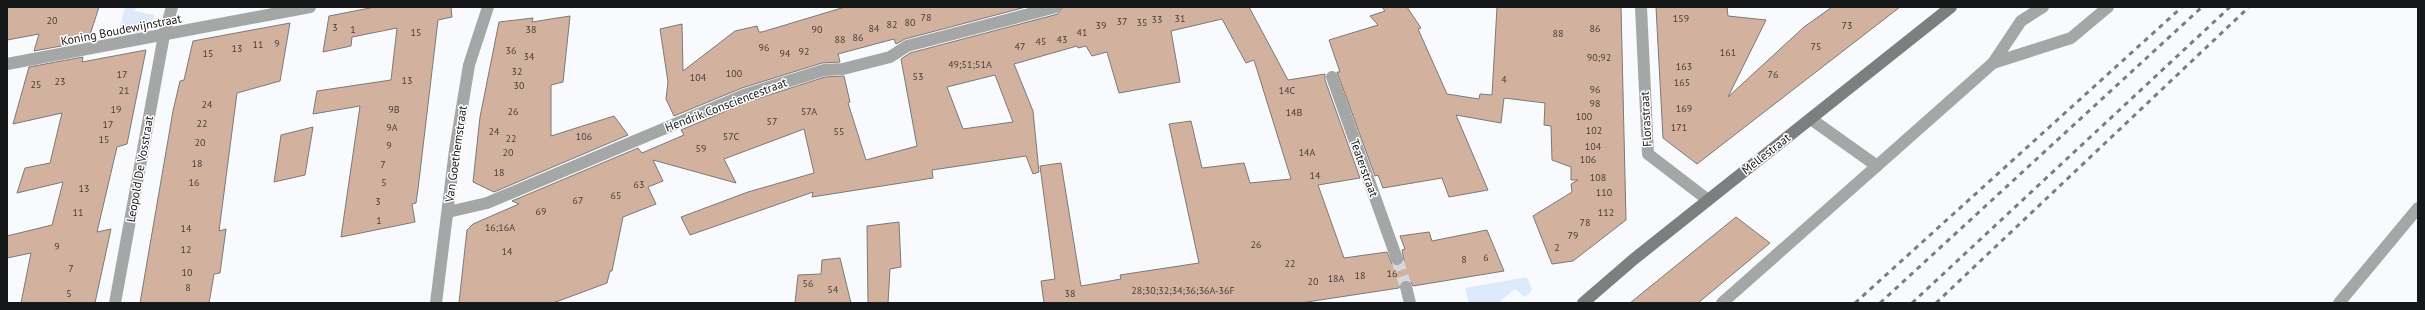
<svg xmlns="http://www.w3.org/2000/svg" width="2425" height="310" viewBox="0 0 2425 310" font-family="'PT Sans',sans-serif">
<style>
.green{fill:#deeafc}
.building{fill:#d2b29e;stroke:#7c7977;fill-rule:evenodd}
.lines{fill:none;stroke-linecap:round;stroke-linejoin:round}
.street-tunnel{stroke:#d6d8db;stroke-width:12;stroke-dasharray:12 6;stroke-linecap:butt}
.lane{stroke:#a5a7a6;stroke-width:12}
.street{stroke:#a5a7a6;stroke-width:12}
.secondary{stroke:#7d7f7e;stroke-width:12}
.rail{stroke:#7b7d7f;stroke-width:3;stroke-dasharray:5 5;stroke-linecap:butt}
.labels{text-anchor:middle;stroke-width:3;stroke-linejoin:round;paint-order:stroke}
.number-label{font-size:10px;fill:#453e3a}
.street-label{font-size:12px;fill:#161718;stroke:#fff}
</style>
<rect width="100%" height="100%" fill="#f8fafd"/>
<g class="green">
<path d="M125 7H138L134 11 155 15C147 37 135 35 116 41Z"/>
<path d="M1527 277 1532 290 1525 297 1515 289 1498 303H1469L1465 288Z"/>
</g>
<g class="building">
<path d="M7 7H99L88 41 34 51 39 34 7 40Z"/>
<path d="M375 7H451L452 17 438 20 418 189 416 203 412 204 415 222 341 237 360 106 313 114 317 91 391 80 397 28 352 37 351 46 323 52 329 16Z"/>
<path d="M845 7H1026L905 39 896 44 894 39 838 54 840 62 822 63 742 88 674 116 666 99 668 82 660 29 682 24 683 71 735 31 757 26 759 32H762Z"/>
<path d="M1063 7H1249L1288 80 1325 74V80L1360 178 1318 185 1344 258 1387 252 1392 264 1399 266 1404 261 1402 250 1405 249 1400 236 1429 232 1432 241 1487 230 1504 271 1413 286 1411 282 1405 280 1401 282 1399 288 1300 303H1044L1041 281 1055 279 1040 166 1061 163 1081 286 1121 279 1120 275 1199 263 1169 124 1191 121 1202 168 1244 163 1250 183 1291 179 1254 60 1246 63 1222 19 1171 31 1180 82 1119 93 1107 52 1092 56 1086 46 1078 48 1077 46 1014 64 1033 111 1039 172 1033 174 1026 156 932 170 933 178 812 197 813 192 690 235 681 217 748 192 814 173 804 129 724 159 736 183 653 160 663 181 648 187 656 204 623 217 612 271H610L607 283 553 303H459L467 230 473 224 519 204 512 201 638 148 642 153 684 135 681 130 747 102 825 77 844 76 850 102 848 103 866 160 917 146 901 59 910 53 1058 14ZM995 75 1013 122 963 129 947 87Z"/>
<path d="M1382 7H1407L1421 28 1418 29 1447 94 1479 99 1480 94 1492 95 1497 7H1621L1626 220 1573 261 1552 264 1533 216 1572 192 1571 184 1578 180H1571V167L1552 160 1551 126 1544 125 1545 103 1504 98 1501 123 1456 115 1488 190 1449 197 1442 178 1383 188 1378 175 1375 176 1337 72H1340L1329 40 1378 25 1370 16 1385 11Z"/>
<path d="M1656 7H1727L1728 16 1766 20 1728 97 1804 27 1832 7H1900L1697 164 1663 138Z"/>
<path d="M570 16 563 82 551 85V136L614 116 628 135 494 192 473 182 480 117 499 22 533 18 532 22Z"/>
<path d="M290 23 280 81 237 93 219 231 226 229 220 273 214 274 209 303H140L173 111 180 81 184 80 193 41Z"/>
<path d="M146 50 127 144 117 147 97 232 111 229 95 303H21L31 253 7 258V236L52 225 63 182 17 193 25 168 50 163 62 113 13 124 29 67 83 57 82 62Z"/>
<path d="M313 127 305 175 274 182 281 135Z"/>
<path d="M1736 217 1770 243 1698 303H1630Z"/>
<path d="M899 222 901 267 890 269 888 303H868L867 226Z"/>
<path d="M840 258 851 303H795L798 275 821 274 822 260Z"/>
</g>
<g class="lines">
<path class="street-tunnel" d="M1397 259 1406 287"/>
<g class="lane">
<path d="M1993 63 2021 21 2043 7"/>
<path d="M1811 119 1877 166"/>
<path d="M1722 303 1993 63 2071 38 2108 7"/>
<path d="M2339 303 2418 208"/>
</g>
<g class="street">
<path d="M1641 7 1648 154 1708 200"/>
<path d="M7 64 310 7"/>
<path d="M1332 77 1397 259"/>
<path d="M448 212 487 203 744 95 824 70 843 69 890 57 907 46 1056 7"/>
<path d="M1406 287 1410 303"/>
<path d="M115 303 164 35 172 7"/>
<path d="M436 303 455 150 469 65 488 7"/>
</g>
<path class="secondary" d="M1583 303 1634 259 1951 7"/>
<g class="rail">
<path d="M1855 303 2182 7"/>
<path d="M1880 303 2202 7"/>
<path d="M1912 303 2230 7"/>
<path d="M1936 303 2249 7"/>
</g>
</g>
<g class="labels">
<g class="number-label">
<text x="926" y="21">78</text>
<text x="1180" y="22">31</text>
<text x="1681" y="22">159</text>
<text x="1157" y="23">33</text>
<text x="52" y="24">20</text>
<text x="1122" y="25">37</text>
<text x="910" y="26">80</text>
<text x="1142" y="26">35</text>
<text x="892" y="28">82</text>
<text x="1101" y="29">39</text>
<text x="1847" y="29">73</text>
<text x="335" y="31">3</text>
<text x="874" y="32">84</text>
<text x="1595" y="32">86</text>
<text x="353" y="33">1</text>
<text x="531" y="33">38</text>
<text x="817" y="33">90</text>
<text x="416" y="36">15</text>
<text x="1082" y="36">41</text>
<text x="1558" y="37">88</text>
<text x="858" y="41">86</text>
<text x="840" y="43">88</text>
<text x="1062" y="43">43</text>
<text x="1041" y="45">45</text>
<text x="277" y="47">9</text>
<text x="258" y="48">11</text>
<text x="1020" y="50">47</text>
<text x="1816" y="50">75</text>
<text x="764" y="51">96</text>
<text x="237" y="52">13</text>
<text x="511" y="54">36</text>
<text x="804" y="55">92</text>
<text x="1728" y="56">161</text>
<text x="208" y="57">15</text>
<text x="785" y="57">94</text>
<text x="529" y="60">34</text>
<text x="1599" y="61">90;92</text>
<text x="970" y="68">49;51;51A</text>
<text x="1684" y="70">163</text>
<text x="517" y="75">32</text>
<text x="734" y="77">100</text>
<text x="122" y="78">17</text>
<text x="1773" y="78">76</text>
<text x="918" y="80">53</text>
<text x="698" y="81">104</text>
<text x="1504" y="83">4</text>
<text x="407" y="84">13</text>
<text x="60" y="85">23</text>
<text x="1682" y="86">165</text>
<text x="36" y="88">25</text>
<text x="519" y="89">30</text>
<text x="1595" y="93">96</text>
<text x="124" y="94">21</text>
<text x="1287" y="94">14C</text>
<text x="1595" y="107">98</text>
<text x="207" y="108">24</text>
<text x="1684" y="112">169</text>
<text x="116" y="113">19</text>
<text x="394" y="113">9B</text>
<text x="513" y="115">26</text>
<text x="809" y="115">57A</text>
<text x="1294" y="116">14B</text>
<text x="1584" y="120">100</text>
<text x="772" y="125">57</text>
<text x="202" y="127">22</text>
<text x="108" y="128">17</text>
<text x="392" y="131">9A</text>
<text x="1679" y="131">171</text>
<text x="1594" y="134">102</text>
<text x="494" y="135">24</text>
<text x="839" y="135">55</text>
<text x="584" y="140">106</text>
<text x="731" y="140">57C</text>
<text x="511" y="142">22</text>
<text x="104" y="143">15</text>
<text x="200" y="146">20</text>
<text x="389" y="149">9</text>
<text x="1593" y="150">104</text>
<text x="701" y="152">59</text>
<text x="508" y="156">20</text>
<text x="1307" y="156">14A</text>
<text x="1588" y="163">106</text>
<text x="197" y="167">18</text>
<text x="383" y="168">7</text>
<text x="499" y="176">18</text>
<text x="1315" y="179">14</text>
<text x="1598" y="181">108</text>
<text x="194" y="186">16</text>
<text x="384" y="186">5</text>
<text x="639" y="188">63</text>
<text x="84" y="192">13</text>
<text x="1604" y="196">110</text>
<text x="616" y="199">65</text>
<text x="578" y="204">67</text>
<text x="378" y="205">3</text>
<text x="541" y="215">69</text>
<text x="78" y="216">11</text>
<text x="1606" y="216">112</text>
<text x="379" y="224">1</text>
<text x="1585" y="226">78</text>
<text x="500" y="231">16;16A</text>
<text x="186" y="232">14</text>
<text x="1573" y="239">79</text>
<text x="1256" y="248">26</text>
<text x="57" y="250">9</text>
<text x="1557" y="251">2</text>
<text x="186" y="253">12</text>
<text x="507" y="255">14</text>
<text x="1486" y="261">6</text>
<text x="1464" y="263">8</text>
<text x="1290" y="267">22</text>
<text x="71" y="272">7</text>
<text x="187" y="276">10</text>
<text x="1392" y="277">16</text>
<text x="1360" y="279">18</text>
<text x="1336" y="282">18A</text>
<text x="1313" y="285">20</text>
<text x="808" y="287">56</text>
<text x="188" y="291">8</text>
<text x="833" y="293">54</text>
<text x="1183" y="294">28;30;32;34;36;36A-36F</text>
<text x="69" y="297">5</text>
<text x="1070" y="297">38</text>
</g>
<g class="street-label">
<text transform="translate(121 30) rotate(-11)" y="4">Koning Boudewijnstraat</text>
<text transform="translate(726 105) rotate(-21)" y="4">Hendrik Consciencestraat</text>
<text transform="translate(1646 119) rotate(-93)" y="4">Florastraat</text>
<text transform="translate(456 154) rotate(-82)" y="4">Van Goethemstraat</text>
<text transform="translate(1766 154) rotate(-38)" y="4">Mellestraat</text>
<text transform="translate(1364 168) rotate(70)" y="4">Teaterstraat</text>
<text transform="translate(140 169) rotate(-80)" y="4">Leopold De Vosstraat</text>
</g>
</g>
<rect width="2425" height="310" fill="none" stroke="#161718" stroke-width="16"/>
</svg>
